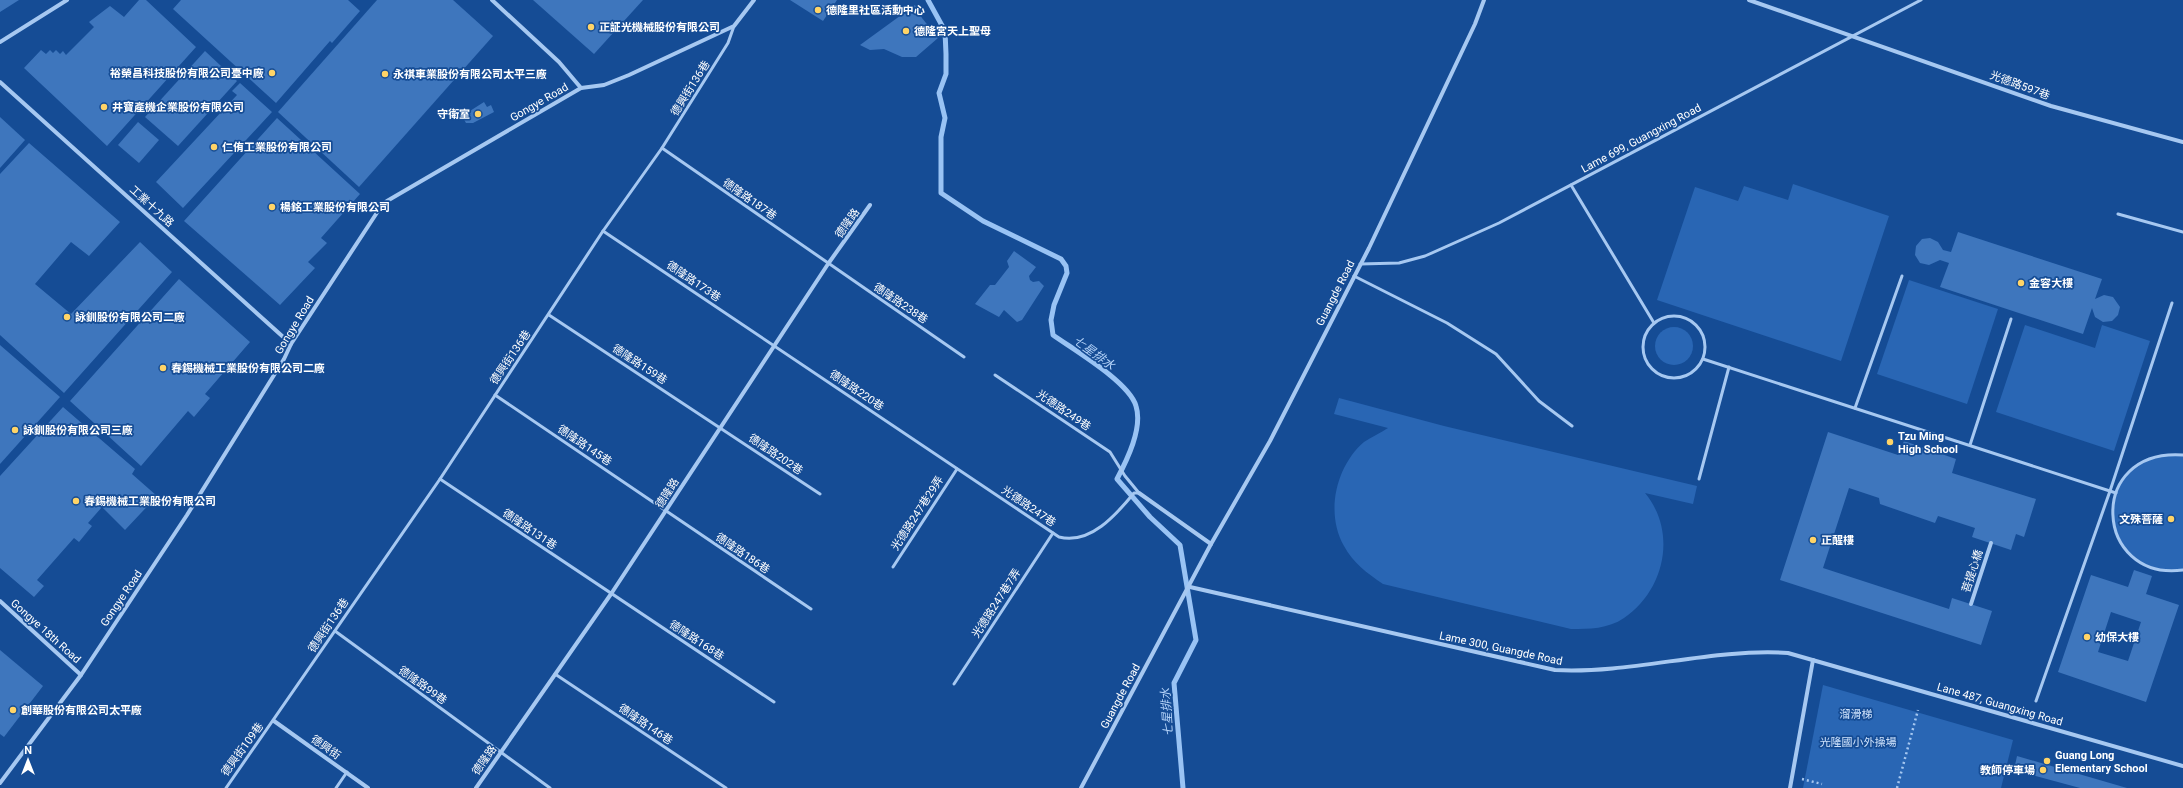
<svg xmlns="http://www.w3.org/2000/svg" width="2183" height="788" viewBox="0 0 2183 788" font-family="Roboto,'Noto Sans TC',sans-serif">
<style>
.green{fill:#2966b4}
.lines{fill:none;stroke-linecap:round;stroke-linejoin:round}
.stream{stroke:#99c3f4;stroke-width:5}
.building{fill:#3e76bd;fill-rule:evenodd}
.path{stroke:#a6c8f1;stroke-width:2.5;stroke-dasharray:2 3;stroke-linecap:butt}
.lane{stroke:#a6c8f1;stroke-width:3}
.street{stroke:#a6c8f1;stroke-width:4}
.poi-dot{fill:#ffd467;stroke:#154c95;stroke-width:1.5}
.labels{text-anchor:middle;stroke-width:3.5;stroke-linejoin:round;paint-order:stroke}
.poi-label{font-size:11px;font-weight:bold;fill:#fff;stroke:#154c95;text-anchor:start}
.street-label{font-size:11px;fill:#fff;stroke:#154c95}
.park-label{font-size:11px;fill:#cee2fc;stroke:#154c95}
.water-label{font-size:12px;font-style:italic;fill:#b3d2f8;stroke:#154c95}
</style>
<rect width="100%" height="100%" fill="#154c95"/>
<g class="green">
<path d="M1793 184 1889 216 1841 361 1657 300 1695 187 1738 201 1744 186 1788 200Z"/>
<path d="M1909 280 1998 309 1967 404 1877 374Z"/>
<path d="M2025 325 2095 348 2102 325 2150 341 2114 451 1996 412Z"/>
<circle cx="1674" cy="346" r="19"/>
<path d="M1339 398 1444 426 1697 486 1693 504 1645 493C1678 533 1664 591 1624 618 1608 629 1589 629 1571 629L1383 584C1367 573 1353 563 1344 546 1325 513 1336 466 1364 442 1371 437 1381 433 1388 428L1334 414Z"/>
<path d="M2166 454 2183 455V570C2125 578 2088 512 2130 470 2140 460 2153 457 2166 454Z"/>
<path d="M1823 685 2013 740 2001 788H1803Z"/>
</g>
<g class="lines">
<path class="stream" d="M928 0 945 31 946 54V74L939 93 945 118 941 137V193L983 221 1061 259 1066 266 1067 273 1054 305 1051 320 1053 335C1074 350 1129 382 1136 406 1143 428 1127 460 1117 479L1150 517 1180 545 1196 640 1174 683 1183 788"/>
</g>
<g class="building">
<path d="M0 0H19L0 12Z"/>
<path d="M139 0H146L196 47 107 146 24 68 41 50 46 54 50 50 53 53 56 50 60 54 63 51 66 55 94 27 89 22 110 6 124 17Z"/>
<path d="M181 0H348L360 11 332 43 330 41 276 103 173 9Z"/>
<path d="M377 0H453L493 36 359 187 278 112Z"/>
<path d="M533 0H643L594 54Z"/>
<path d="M790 0H837L823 21Z"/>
<path d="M915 5 922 18 938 38 916 57H902L884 49 870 50 860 45Z"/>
<path d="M205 51 237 81 178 146 145 117Z"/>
<path d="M240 83 272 112 183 208 156 182 237 95 232 91Z"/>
<path d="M484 102 487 107 491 105 494 112 473 123H466L462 116Z"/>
<path d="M0 117 25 140 0 168Z"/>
<path d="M277 118 360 194 321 238 327 243 308 262 315 268 280 305 184 221Z"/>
<path d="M138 122 159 140 139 163 118 145Z"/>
<path d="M29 143 120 222 89 256 71 242 35 284 71 314 140 242 172 272 64 393 0 335V174Z"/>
<path d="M1958 232 2102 279 2095 299 2104 295 2113 297 2120 307 2118 315 2112 321 2103 322 2095 317 2092 308 2083 334 1940 287 1949 263 1940 260 1929 265 1920 263 1915 255 1916 246 1922 239 1930 238 1938 242 1943 250 1951 252Z"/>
<path d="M1014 251 1036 267 1029 276 1030 280 1033 282 1039 281 1044 286 1022 320 1017 322 1004 310 999 317 975 304 990 285H995L1009 267 1007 261Z"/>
<path d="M179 279 250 342 205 394 210 398 194 417 188 411 141 466 70 401Z"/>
<path d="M0 345 60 397 0 464Z"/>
<path d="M63 407 135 469 132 474 157 496 125 530 102 507 88 523 92 526 79 542 74 538 37 580 44 586 34 597 0 568V476Z"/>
<path d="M1828 432 1898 455 1904 441 1956 459 1952 473 2036 499 2024 537 2016 534 2011 550 1972 537 1975 528 1938 516 1935 523 1880 504 1879 498 1849 488 1823 568 1949 609 1952 598 1992 611 1981 645 1780 580Z"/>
<path d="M2134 570 2152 576 2146 594 2179 605 2146 702 2058 672 2091 575 2128 587ZM2111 612 2141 622 2128 661 2098 652Z"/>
<path d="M0 650 43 686 4 737 0 734Z"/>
<path d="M2017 756 2127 788H2080L2014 770Z"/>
</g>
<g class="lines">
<g class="path">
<path d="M1802 779 1822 784"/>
<path d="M1897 788 1918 710"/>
</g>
<g class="lane">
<path d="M662 148 964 357"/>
<path d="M1571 185 1654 323"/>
<path d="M2118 214 2183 232"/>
<path d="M603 231 1059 537C1090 545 1116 515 1134 493H1139"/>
<path d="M1360 264 1399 263 1425 256 1499 223 1921 0"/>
<path d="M1354 276 1447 323 1496 354 1539 401 1572 426"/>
<path d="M549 315 820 494"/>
<circle cx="1674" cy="347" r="31"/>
<path d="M1703 359 2116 493"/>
<path d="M995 375 1110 452 1125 476 1139 493"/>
<path d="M495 395 811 609"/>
<path d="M1855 408 1902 276"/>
<path d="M1970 445 2011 319"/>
<path d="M2183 455C2085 448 2094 582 2183 570"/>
<path d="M440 479 774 702"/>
<path d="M1699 479 1729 367"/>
<path d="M893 567 957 469"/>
<path d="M335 631 550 788"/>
<path d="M555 674 726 788"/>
<path d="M954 684 1053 533"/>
<path d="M2036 701 2110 491 2172 303"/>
<path d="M226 788 440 479 603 231 662 148 728 43 734 26"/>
<path d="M336 788 347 772"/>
</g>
<g class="street">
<path d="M492 0 559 62 581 88"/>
<path d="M1749 0 2051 106 2183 142"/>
<path d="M0 42 67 0"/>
<path d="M0 82 291 344"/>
<path d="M1139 493 1211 544"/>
<path d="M1190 587 1555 670C1633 674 1710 648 1788 653L2183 766"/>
<path d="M0 601 81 675"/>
<path d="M1971 604 1991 543"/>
<path d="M274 721 368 788"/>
<path d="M0 783 81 675 187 515 284 359 291 344 380 208 387 201 581 88 604 85 629 75 734 26 754 0"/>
<path d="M476 788 611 594 828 264 870 205"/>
<path d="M1081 788 1211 544 1270 441 1369 248 1475 24 1484 0"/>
<path d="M1790 788 1813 660"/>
</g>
</g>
<g class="poi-dot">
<circle cx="818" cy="10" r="4"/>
<circle cx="591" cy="27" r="4"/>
<circle cx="906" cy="31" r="4"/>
<circle cx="272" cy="73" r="4"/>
<circle cx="385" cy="74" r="4"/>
<circle cx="104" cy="107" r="4"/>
<circle cx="478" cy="114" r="4"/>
<circle cx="214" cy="147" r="4"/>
<circle cx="272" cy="207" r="4"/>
<circle cx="2021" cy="283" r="4"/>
<circle cx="67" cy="317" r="4"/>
<circle cx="163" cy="368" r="4"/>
<circle cx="15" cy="430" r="4"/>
<circle cx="1890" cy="442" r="4"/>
<circle cx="76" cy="501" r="4"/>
<circle cx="2171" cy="519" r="4"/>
<circle cx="1813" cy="540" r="4"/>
<circle cx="2087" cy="637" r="4"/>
<circle cx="13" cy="710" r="4"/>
<circle cx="2047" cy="761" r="4"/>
<circle cx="2043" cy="770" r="4"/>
</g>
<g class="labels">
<g class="poi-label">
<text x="826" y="14">德隆里社區活動中心</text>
<text x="599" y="31">正証光機械股份有限公司</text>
<text x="914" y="35">德隆宮天上聖母</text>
<text x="264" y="77" text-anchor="end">裕榮昌科技股份有限公司臺中廠</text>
<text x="393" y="78">永祺車業股份有限公司太平三廠</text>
<text x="112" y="111">井寶產機企業股份有限公司</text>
<text x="470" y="118" text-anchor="end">守衛室</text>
<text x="222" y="151">仁侑工業股份有限公司</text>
<text x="280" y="211">楊銘工業股份有限公司</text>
<text x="2029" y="287">金容大樓</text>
<text x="75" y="321">詠釧股份有限公司二廠</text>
<text x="171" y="372">春錫機械工業股份有限公司二廠</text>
<text x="23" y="434">詠釧股份有限公司三廠</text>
<text x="1898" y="440">Tzu Ming<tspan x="1898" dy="13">High School</tspan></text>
<text x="84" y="505">春錫機械工業股份有限公司</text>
<text x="2163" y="523" text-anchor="end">文殊菩薩</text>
<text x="1821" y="544">正醒樓</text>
<text x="2095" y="641">幼保大樓</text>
<text x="21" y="714">創華股份有限公司太平廠</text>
<text x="2055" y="759">Guang Long<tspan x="2055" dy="13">Elementary School</tspan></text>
<text x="2035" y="774" text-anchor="end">教師停車場</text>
</g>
<g class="street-label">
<text transform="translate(2020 85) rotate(20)" y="4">光德路597巷</text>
<text transform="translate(690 88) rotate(-58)" y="4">德興街136巷</text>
<text transform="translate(539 102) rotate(-30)" y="4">Gongye Road</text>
<text transform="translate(1641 138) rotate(-28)" y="4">Lame 699, Guangxing Road</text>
<text transform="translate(750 199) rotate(35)" y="4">德隆路187巷</text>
<text transform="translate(152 206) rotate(42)" y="4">工業十九路</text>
<text transform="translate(847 223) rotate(-55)" y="4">德隆路</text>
<text transform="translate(694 281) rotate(34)" y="4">德隆路173巷</text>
<text transform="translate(1335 293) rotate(-63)" y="4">Guangde Road</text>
<text transform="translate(901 303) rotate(34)" y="4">德隆路238巷</text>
<text transform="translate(294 325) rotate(-59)" y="4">Gongye Road</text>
<text transform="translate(510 357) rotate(-56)" y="4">德興街136巷</text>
<text transform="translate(640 364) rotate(33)" y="4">德隆路159巷</text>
<text transform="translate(857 390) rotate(34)" y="4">德隆路220巷</text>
<text transform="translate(1064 410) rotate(34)" y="4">光德路249巷</text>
<text transform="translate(585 445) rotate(34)" y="4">德隆路145巷</text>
<text transform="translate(776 454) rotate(34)" y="4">德隆路202巷</text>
<text transform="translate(667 493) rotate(-57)" y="4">德隆路</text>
<text transform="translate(1029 506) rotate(34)" y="4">光德路247巷</text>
<text transform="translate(917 513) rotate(-57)" y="4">光德路247巷29弄</text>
<text transform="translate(530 529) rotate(34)" y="4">德隆路131巷</text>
<text transform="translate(743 553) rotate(34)" y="4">德隆路186巷</text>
<text transform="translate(1972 571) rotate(-72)" y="4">菩提心橋</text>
<text transform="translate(121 598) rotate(-56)" y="4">Gongye Road</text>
<text transform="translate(996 603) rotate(-57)" y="4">光德路247巷7弄</text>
<text transform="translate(328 625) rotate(-56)" y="4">德興街136巷</text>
<text transform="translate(46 631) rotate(42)" y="4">Gongye 18th Road</text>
<text transform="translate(697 640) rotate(33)" y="4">德隆路168巷</text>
<text transform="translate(1501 648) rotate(12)" y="4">Lame 300, Guangde Road</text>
<text transform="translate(423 685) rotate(36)" y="4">德隆路99巷</text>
<text transform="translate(1120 696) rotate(-62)" y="4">Guangde Road</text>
<text transform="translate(2000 704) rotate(16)" y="4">Lane 487, Guangxing Road</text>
<text transform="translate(646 724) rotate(34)" y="4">德隆路146巷</text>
<text transform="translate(326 747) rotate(35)" y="4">德興街</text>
<text transform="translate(242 749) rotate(-54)" y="4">德興街109巷</text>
<text transform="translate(484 760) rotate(-55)" y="4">德隆路</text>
</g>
<g class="park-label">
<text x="1856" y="718">溜滑梯</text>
<text x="1858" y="746">光隆國小外操場</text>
</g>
<g class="water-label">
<text transform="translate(1094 353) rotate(36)" y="4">七星排水</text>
<text transform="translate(1167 712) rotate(-94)" y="4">七星排水</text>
</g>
</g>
<g transform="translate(28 760)" stroke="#154c95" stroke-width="3" paint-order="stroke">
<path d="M0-3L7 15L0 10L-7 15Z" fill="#ffffff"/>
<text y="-6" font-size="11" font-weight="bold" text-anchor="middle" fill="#ffffff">N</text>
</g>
</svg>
